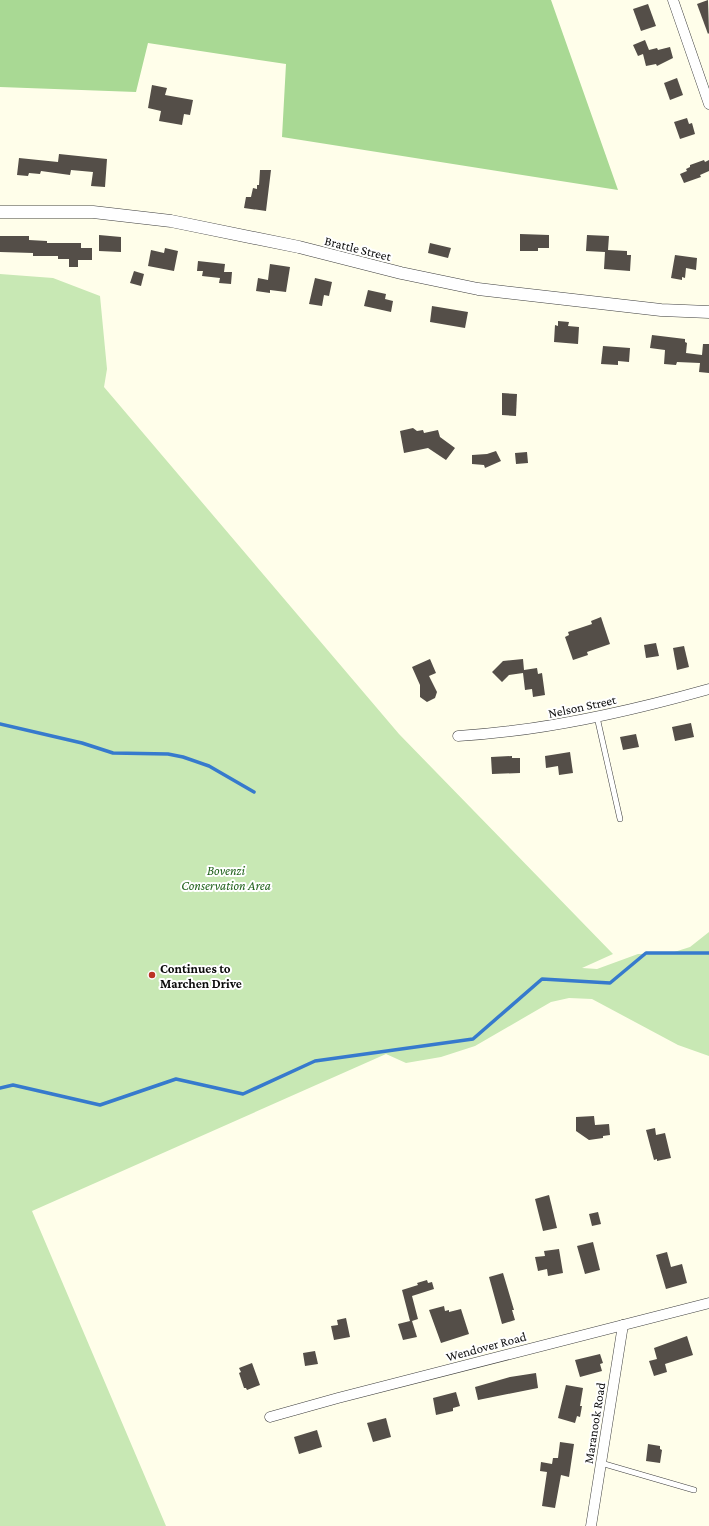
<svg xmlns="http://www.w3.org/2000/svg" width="709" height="1526" viewBox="0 0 709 1526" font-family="'Crimson Pro',serif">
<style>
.green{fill:#c8e8b4}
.forest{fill:#a9d994}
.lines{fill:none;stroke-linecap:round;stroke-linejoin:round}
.stream{stroke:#367acd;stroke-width:3.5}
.building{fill:#544e48}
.service-casing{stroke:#3e3e3e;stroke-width:6}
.minor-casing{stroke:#3e3e3e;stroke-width:11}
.tertiary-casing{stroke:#3e3e3e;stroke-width:13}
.service{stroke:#fff;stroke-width:5}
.minor{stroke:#fff;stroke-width:10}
.tertiary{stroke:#fff;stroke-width:12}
.poi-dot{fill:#bb3324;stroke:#fff;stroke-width:1.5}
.labels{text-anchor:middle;stroke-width:4;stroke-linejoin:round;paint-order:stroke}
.street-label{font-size:13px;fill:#0b0b0b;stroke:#fff}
.park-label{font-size:13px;font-style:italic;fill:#21621c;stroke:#fff}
.poi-label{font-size:13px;font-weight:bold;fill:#0b0b0b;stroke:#fff;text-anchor:start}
</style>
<rect width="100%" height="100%" fill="#fffeea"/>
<path class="green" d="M0 274 53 278 100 296 107 369 104 387 399 734 613 954 582 968 597 969 638 954 671 953 690 947 709 932V1056L678 1045 592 999 569 998 551 1002 475 1046 441 1057 406 1063 386 1054 32 1211 166 1526H0Z"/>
<path class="forest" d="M0 0H551L618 190 282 137 286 64 148 43 136 92 0 87Z"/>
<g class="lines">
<g class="stream">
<path d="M0 724 82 743 113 753 168 754 183 757 209 766 254 792"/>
<path d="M0 1088 13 1085 100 1105 176 1079 243 1094 315 1061 473 1039 542 979 610 983 646 953H709"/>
</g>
</g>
<g class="building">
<path d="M708 0 709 33 708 34 697 4Z"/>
<path d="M648 4 656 26 641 31 633 9Z"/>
<path d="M645 40 649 50 657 48 658 50 670 47 673 58 657 66 656 64 646 66 643 54 638 56 633 45Z"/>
<path d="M677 78 683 95 670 100 664 83Z"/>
<path d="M152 85 167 88 165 95 193 100 190 115 184 114 182 125 159 121 161 111 148 108Z"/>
<path d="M687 118 689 124 692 123 695 134 680 139 674 122Z"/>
<path d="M59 154 107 159 105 187 91 186 93 172 71 170 70 175 41 171 40 174 29 173 28 176 17 175 19 158 58 162Z"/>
<path d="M704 160 705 162 709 160V171L700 175 701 177 684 183 680 174 687 171 686 169 690 167V165Z"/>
<path d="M260 170H271L266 211 244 208 246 197H251L253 188 257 189V185H259Z"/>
<path d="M520 234 549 235V248H538V251H520Z"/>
<path d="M99 235 121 237V252L99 251Z"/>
<path d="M587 235 609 236 608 250 627 251V255H631L630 271 604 269 605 252 586 251Z"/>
<path d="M0 236H29V240L47 241V243H81V248H92V260H78V267H69V259H58V256H33V253L0 252Z"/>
<path d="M430 243 451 248 448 258 428 253Z"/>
<path d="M165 248 178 251 174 271 148 266 151 250 164 253Z"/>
<path d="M675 255 697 258 696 270 686 268 685 278 682 277V280L671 278Z"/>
<path d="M198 261 225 264 224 272H232L231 284 219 283 220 278 202 276 203 271H197Z"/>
<path d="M270 264 290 267 286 292 270 290V293L256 291 258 278 268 280Z"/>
<path d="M134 271 144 274 141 286 130 283Z"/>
<path d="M315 278 332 282 329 296 324 295 322 306 309 304Z"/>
<path d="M368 290 386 294 385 299 393 301 391 312 364 306Z"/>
<path d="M432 306 468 312 465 328 430 322Z"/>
<path d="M558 321 569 322 568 326 579 327 578 344 554 342 555 325 558 326Z"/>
<path d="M652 335 685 339V342L687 343 686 353 702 355 703 344H709V373L699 372 700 363 677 362 676 365 664 364 665 350 650 348Z"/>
<path d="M603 346 630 348 629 362 618 361V365L601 364Z"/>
<path d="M502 393 517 394 516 416 502 415Z"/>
<path d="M413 428 417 431 423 430 424 433 438 430 440 437 455 448 446 460 428 448 404 453 400 431Z"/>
<path d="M496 451 501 461 485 468 484 465 472 464V455L487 454Z"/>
<path d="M527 452 528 463 516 464 515 453Z"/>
<path d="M601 617 610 644 587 652 588 655 573 660 565 637 569 635 568 632 592 624 591 621Z"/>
<path d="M656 643 659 656 646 658 644 645Z"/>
<path d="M684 646 689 667 677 670 673 648Z"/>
<path d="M430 659 436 673 429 676 437 692 435 698 427 702 420 697V685L412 667Z"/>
<path d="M523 659 524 670 537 668 538 674 542 673 545 695 533 697 532 689 525 690 523 673 509 675 502 682 492 672 503 661Z"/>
<path d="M691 723 694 737 675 741 672 727Z"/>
<path d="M636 734 639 747 623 750 620 737Z"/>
<path d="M570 752 573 773 559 775 558 766 546 768 545 756Z"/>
<path d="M512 756V758H520V773L492 774 491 757Z"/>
<path d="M594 1116 595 1125 609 1124 610 1135 603 1136V1138L589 1140 576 1131V1117Z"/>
<path d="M655 1128 656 1135 665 1133 671 1158 657 1161V1159L654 1160 646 1130Z"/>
<path d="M549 1195 557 1228 543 1231 535 1199Z"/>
<path d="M598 1212 601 1224 592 1226 589 1214Z"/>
<path d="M593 1242 600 1270 585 1274 577 1246Z"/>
<path d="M559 1249 563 1273 548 1276 547 1269 538 1271 535 1257 545 1256 544 1251Z"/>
<path d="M667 1252 671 1267 682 1264 687 1283 666 1289 656 1255Z"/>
<path d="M503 1273 514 1310H512L515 1320 502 1324 489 1277Z"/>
<path d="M427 1280 428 1283 432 1282 434 1289 412 1296 418 1319 412 1321 417 1337 403 1340 398 1324 410 1321 402 1290 418 1285 417 1283Z"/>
<path d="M444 1306 445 1311 449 1310V1312L461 1309 469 1334 441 1343 429 1310Z"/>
<path d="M346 1318 350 1337 334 1340 331 1326 338 1325 337 1320Z"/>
<path d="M687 1336 693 1355 665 1364 667 1372 654 1376 649 1361 657 1359 654 1348Z"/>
<path d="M315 1351 318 1364 305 1366 303 1353Z"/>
<path d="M600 1354 603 1363 600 1364 602 1371 580 1377 575 1360Z"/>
<path d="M252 1363 260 1385 247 1390 246 1388H244L239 1373 241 1372 239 1368Z"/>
<path d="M536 1373 538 1388 478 1400 475 1387 510 1377Z"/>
<path d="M566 1385 583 1388 580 1406H582L580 1417 577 1416 575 1423 558 1418Z"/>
<path d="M456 1392 460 1406 453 1408V1411L436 1415 433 1398Z"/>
<path d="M386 1418 391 1437 373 1442 367 1423Z"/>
<path d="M317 1430 322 1447 299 1454 294 1437Z"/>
<path d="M560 1442 574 1444 569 1477 561 1475 555 1508 542 1506 547 1472 540 1471 541 1462 552 1464 553 1458H558Z"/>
<path d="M648 1444 660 1446V1449L662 1450 660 1463 646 1461Z"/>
</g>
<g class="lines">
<defs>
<g id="service">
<path d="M597 717 620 819"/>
<path d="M601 1463 694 1490"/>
</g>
<g id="minor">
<path d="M673 0 709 104"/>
<path d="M458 736C543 731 627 712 709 689"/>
<path d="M270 1417 338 1398 709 1303"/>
<path d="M591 1526 623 1325"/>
</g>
<path id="tertiary" d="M0 212H93L171 221 299 247 401 273 478 289 661 310 709 312"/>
</defs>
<use href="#service" class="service-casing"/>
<use href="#minor" class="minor-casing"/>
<use href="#tertiary" class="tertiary-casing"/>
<use href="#service" class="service"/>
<use href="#minor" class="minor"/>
<use href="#tertiary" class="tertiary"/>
</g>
<circle class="poi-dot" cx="152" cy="975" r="4"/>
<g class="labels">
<g class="street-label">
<text transform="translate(358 248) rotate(14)" y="5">Brattle Street</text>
<text transform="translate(582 706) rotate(-12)" y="5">Nelson Street</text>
<text transform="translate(486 1346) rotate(-15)" y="5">Wendover Road</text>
<text transform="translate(594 1423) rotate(-81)" y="5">Maranook Road</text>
</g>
<g class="park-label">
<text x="226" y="875">Bovenzi<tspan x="226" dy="15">Conservation Area</tspan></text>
</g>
<g class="poi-label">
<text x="160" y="973">Continues to<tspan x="160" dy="15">Marchen Drive</tspan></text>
</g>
</g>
</svg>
